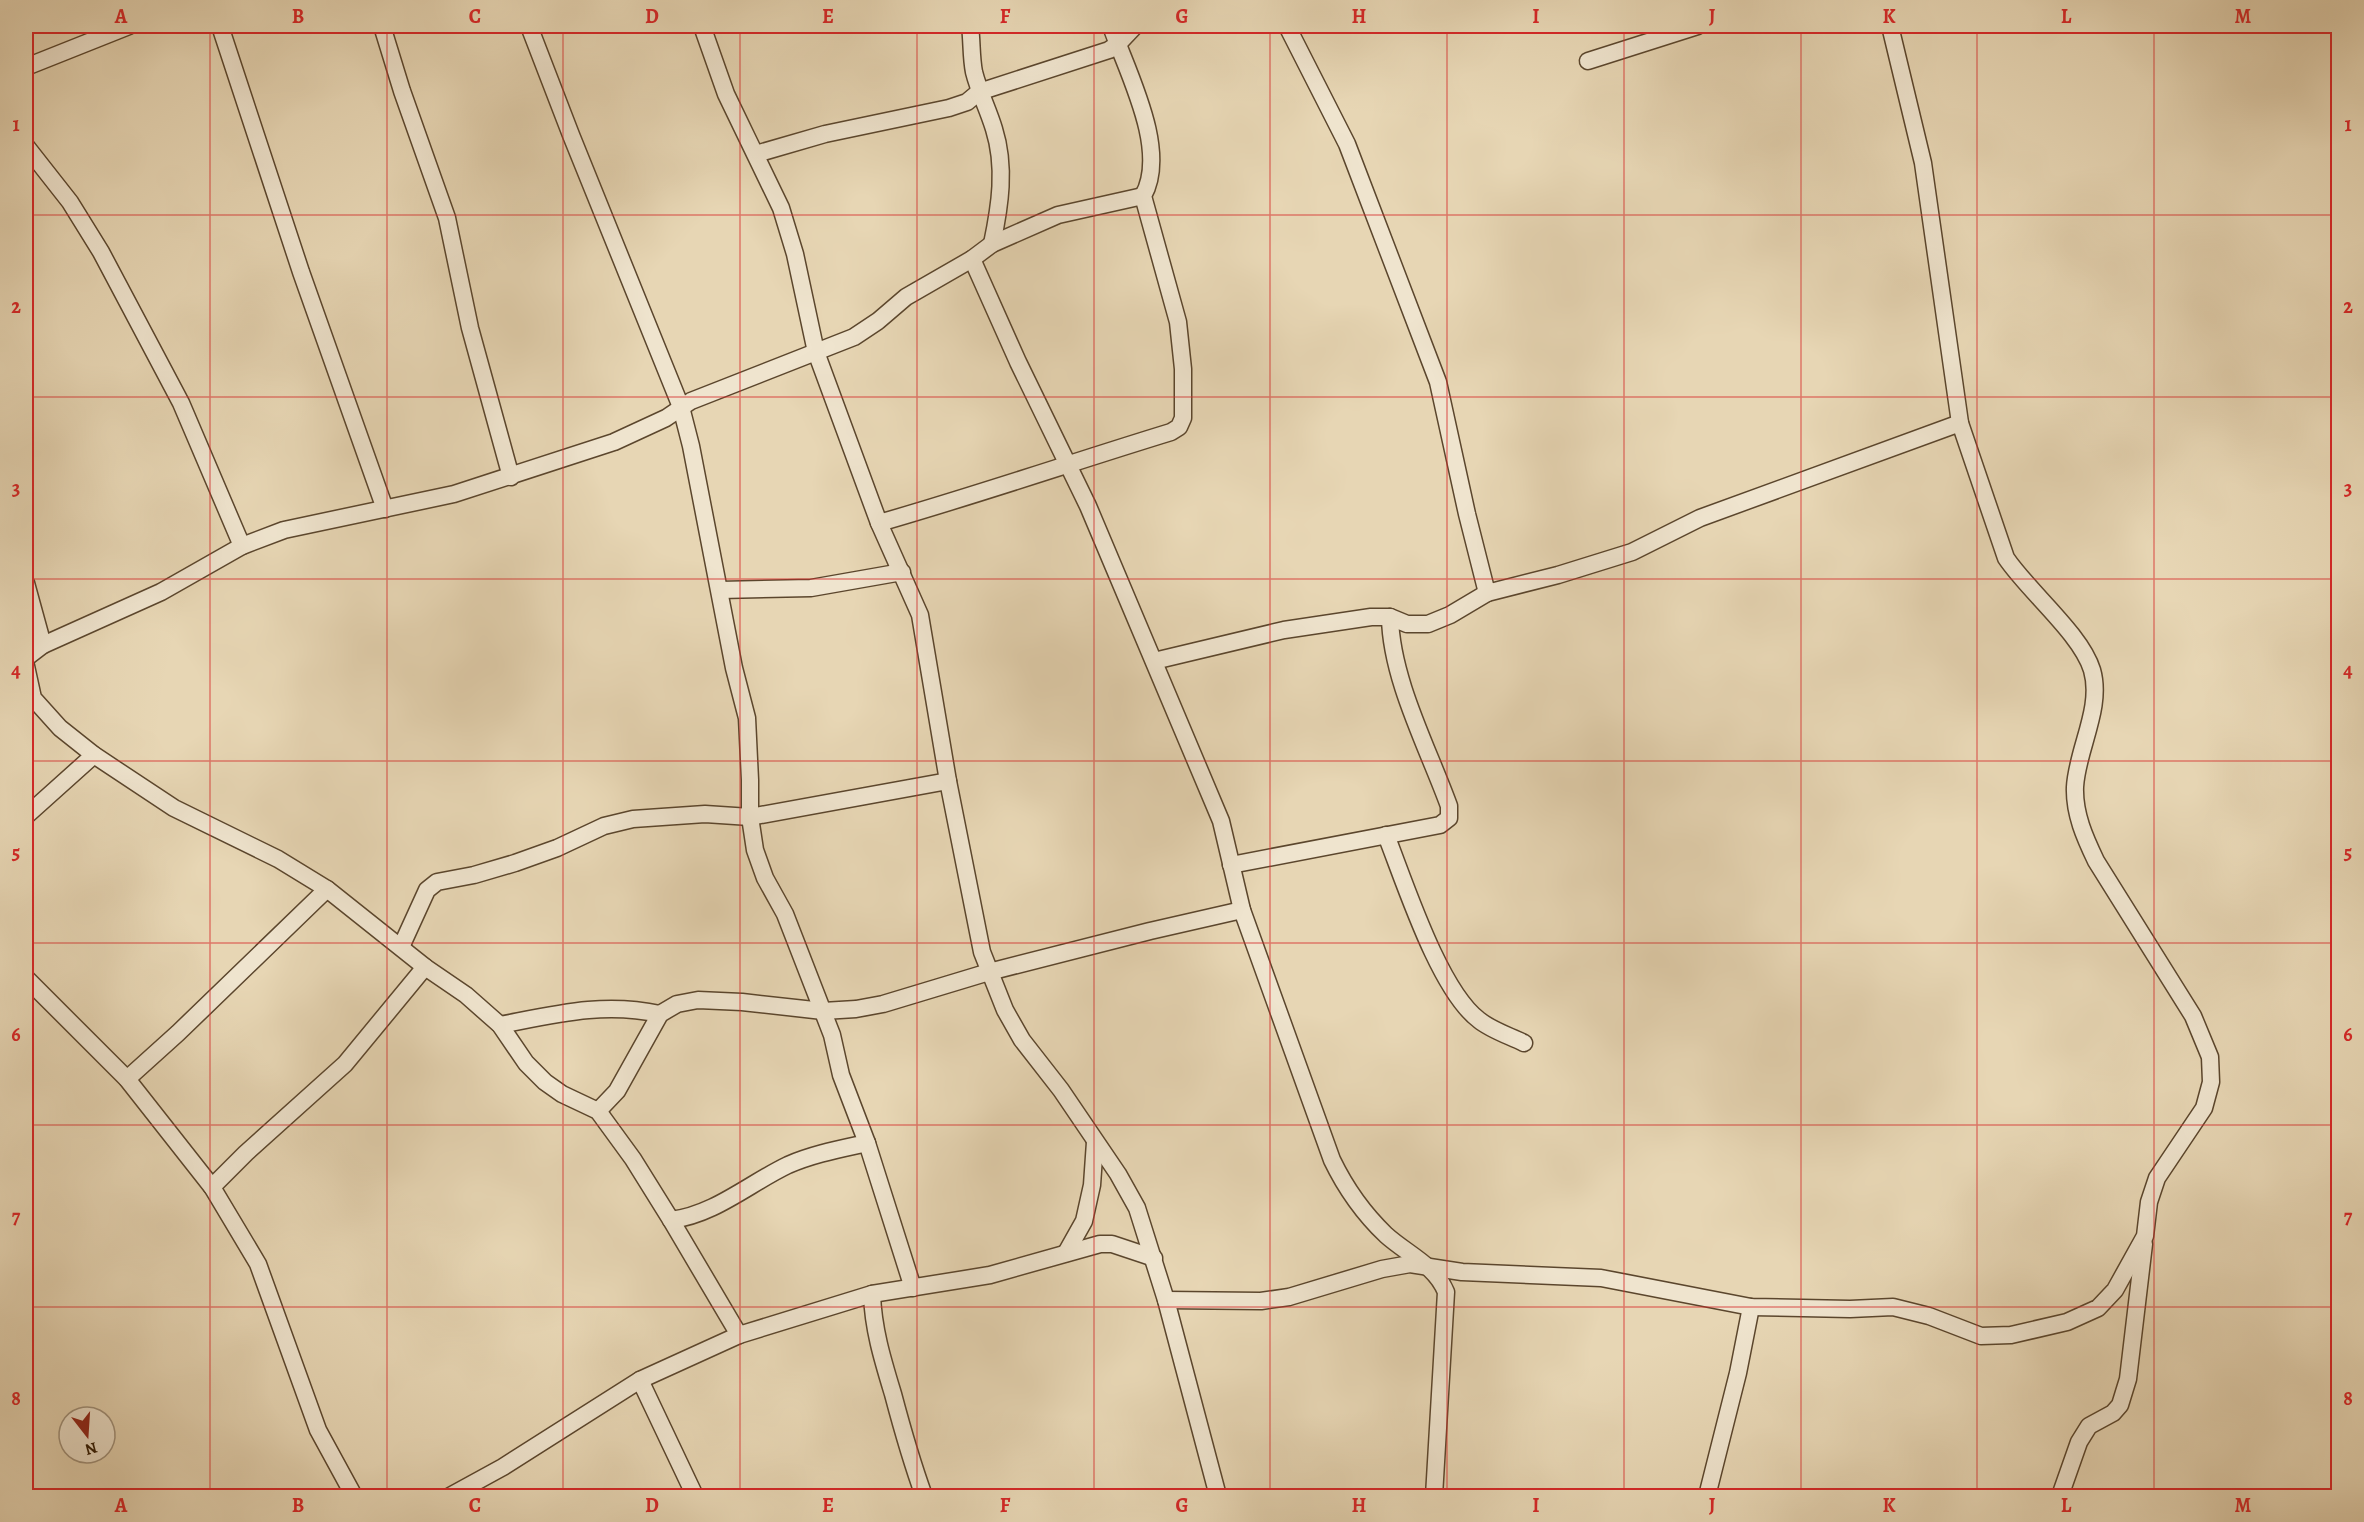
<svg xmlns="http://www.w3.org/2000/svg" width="2364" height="1522" viewBox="0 0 2364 1522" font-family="Alegreya,serif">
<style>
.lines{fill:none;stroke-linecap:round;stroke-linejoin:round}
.minor-casing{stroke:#5b462d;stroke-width:19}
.minor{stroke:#efe4ce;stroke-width:16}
.grid{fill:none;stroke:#d62828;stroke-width:1.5;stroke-opacity:0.55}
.neatline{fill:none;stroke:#d62828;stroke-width:2}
.grid-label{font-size:20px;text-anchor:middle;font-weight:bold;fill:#d62828}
</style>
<rect width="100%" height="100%" fill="#e7d6b4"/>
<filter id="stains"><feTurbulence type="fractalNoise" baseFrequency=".00333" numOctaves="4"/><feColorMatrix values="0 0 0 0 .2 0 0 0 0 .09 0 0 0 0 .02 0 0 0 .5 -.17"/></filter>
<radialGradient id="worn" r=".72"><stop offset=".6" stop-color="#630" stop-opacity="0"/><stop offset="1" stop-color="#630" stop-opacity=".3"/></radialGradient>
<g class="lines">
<defs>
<g id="minor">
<path d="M220 26 301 272 385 509"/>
<path d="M382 26 402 91 447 218 470 328 511 477"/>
<path d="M529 26 571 135 681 407 691 446 734 668 747 718 750 780V817L755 850 765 878 785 914 832 1035 841 1075 867 1143 913 1288"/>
<path d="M702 26 726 94 781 208 795 254 816 352 879 523 920 615 948 781 982 952 1005 1010 1022 1040 1061 1090 1118 1174 1137 1208 1166 1300 1218 1496"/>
<path d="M970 26C972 41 971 57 974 72 979 92 988 109 994 129 1006 167 1000 206 992 244"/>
<path d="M1287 26 1347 144 1438 382 1467 514 1487 593 1558 575 1632 552 1700 518 1960 423"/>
<path d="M1588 61 1698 26"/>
<path d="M26 67 129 26"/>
<path d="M26 146 70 202 101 252 181 403 242 546"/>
<path d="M756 154 825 134 949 108 967 102 979 92 1109 50 1118 44 1135 26"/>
<path d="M972 259 1018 362 1088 506 1221 821 1242 910 1332 1160C1346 1189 1363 1213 1386 1235 1407 1254 1435 1265 1446 1292L1434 1496"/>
<path d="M879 523C977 495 1073 462 1171 432L1179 427 1183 418V369L1178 322 1143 196C1169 150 1127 72 1111 26"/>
<path d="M26 583 43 645"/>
<path d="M720 590 811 588 902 572"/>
<path d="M26 658 43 645 161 592 242 546 284 530 454 494 614 442 666 418 691 401 854 337 878 321 906 297 972 259 992 244 1058 215 1143 196"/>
<path d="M1154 661 1284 630 1371 617H1390L1407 624H1428L1450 615 1487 593"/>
<path d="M26 666 33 698 60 728 94 755 174 808 278 859 327 889 425 967 466 995 500 1025 526 1063 545 1082 562 1094 598 1111 633 1159 671 1220 739 1335"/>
<path d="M26 816 94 755"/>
<path d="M1386 835C1405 883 1439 990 1479 1020 1491 1030 1510 1036 1524 1043"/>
<path d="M1231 865 1440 825 1449 818V806C1428 748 1391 679 1390 617"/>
<path d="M401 947 427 890 437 882 474 875 515 863 557 848 604 826 633 819 705 814 750 817 948 781"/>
<path d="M26 978 127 1079 212 1187 258 1264 318 1430 354 1496"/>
<path d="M500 1025C557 1014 603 1002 660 1014"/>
<path d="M127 1079 178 1033 327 889"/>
<path d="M598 1111 617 1091 660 1014 677 1004 698 1000 742 1002 823 1011 856 1009 883 1004 989 972 1150 931 1242 910"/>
<path d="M212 1187 246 1153 345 1064 425 967"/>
<path d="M671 1220C714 1215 750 1183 788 1165 813 1154 840 1149 867 1143"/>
<path d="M1066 1253 1084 1221 1092 1185 1095 1142"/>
<path d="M872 1294C873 1329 883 1361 893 1394 902 1428 912 1463 924 1496"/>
<path d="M1166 1300 1261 1301 1289 1297 1382 1269 1410 1264 1462 1272 1601 1278 1751 1307 1850 1309 1893 1307 1929 1316 1981 1336 2011 1335 2067 1322 2098 1308 2115 1290 2145 1236 2149 1202 2157 1178 2204 1108 2211 1082 2210 1057 2193 1016 2096 861C2085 838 2074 814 2075 787 2077 749 2103 708 2092 670 2081 634 2029 592 2006 558L1960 423 1923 163 1890 26"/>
<path d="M640 1380 695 1496"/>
<path d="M450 1496 503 1467 640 1380 739 1335 872 1294 990 1275 1100 1244H1112L1154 1258"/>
<path d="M1707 1496 1738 1373 1751 1307"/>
<path d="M2060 1496 2079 1442 2089 1426 2113 1413 2120 1405 2128 1379 2144 1244"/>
</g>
</defs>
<use href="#minor" class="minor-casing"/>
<use href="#minor" class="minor"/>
</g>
<path class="grid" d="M210 26V1496M387 26V1496M563 26V1496M740 26V1496M917 26V1496M1094 26V1496M1270 26V1496M1447 26V1496M1624 26V1496M1801 26V1496M1977 26V1496M2154 26V1496M26 215H2338M26 397H2338M26 579H2338M26 761H2338M26 943H2338M26 1125H2338M26 1307H2338"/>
<rect width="2364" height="1522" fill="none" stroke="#e7d6b4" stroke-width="66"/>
<g transform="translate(87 1435) rotate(163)"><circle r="28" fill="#efe4ce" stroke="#a1927c" stroke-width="1.5"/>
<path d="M0-4.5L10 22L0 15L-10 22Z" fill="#8f2418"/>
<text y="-9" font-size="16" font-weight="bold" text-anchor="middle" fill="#2c1600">N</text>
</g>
<rect x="33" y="33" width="2298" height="1456" class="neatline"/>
<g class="grid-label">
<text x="121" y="23">A</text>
<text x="298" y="23">B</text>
<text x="475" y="23">C</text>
<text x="652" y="23">D</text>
<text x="828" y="23">E</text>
<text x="1005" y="23">F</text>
<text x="1182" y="23">G</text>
<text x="1359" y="23">H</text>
<text x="1536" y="23">I</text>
<text x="1712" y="23">J</text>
<text x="1889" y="23">K</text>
<text x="2066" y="23">L</text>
<text x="2243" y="23">M</text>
<text x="16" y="131">1</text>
<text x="2348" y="131">1</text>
<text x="16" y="313">2</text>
<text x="2348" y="313">2</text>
<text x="16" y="495">3</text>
<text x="2348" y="495">3</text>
<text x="16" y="677">4</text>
<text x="2348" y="677">4</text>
<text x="16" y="859">5</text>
<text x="2348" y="859">5</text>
<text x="16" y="1041">6</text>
<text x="2348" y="1041">6</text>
<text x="16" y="1223">7</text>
<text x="2348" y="1223">7</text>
<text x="16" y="1405">8</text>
<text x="2348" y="1405">8</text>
<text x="121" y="1512">A</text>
<text x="298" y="1512">B</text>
<text x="475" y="1512">C</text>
<text x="652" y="1512">D</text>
<text x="828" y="1512">E</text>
<text x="1005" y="1512">F</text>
<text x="1182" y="1512">G</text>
<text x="1359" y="1512">H</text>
<text x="1536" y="1512">I</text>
<text x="1712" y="1512">J</text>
<text x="1889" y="1512">K</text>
<text x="2066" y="1512">L</text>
<text x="2243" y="1512">M</text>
</g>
<rect width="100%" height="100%" filter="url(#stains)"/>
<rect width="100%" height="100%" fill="url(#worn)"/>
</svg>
